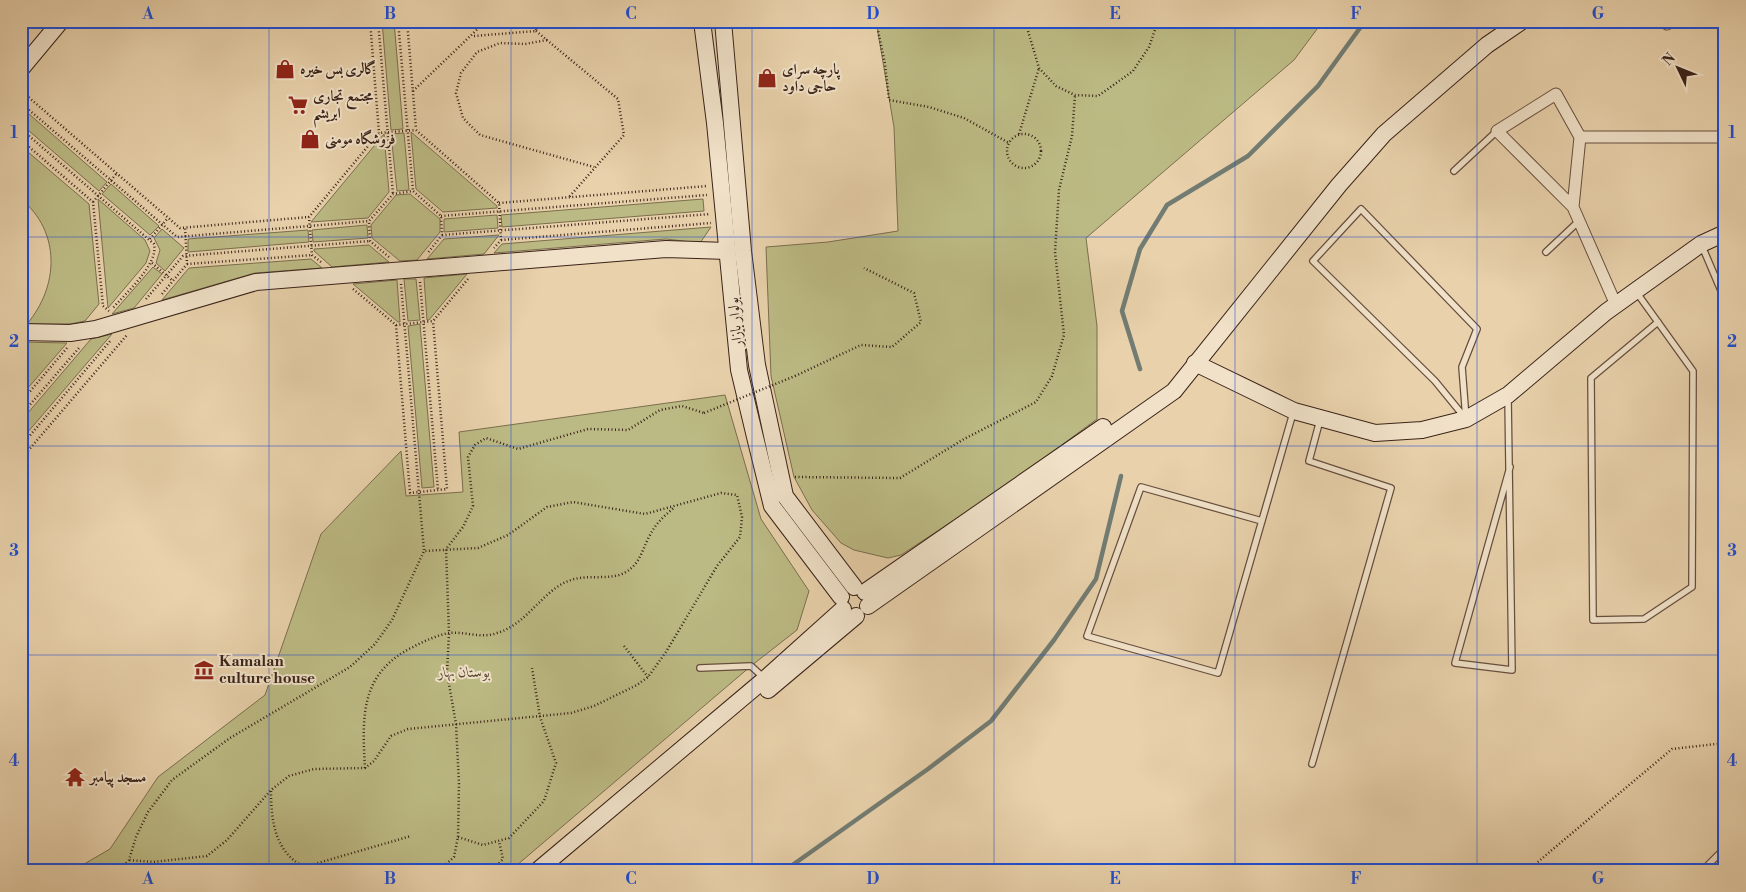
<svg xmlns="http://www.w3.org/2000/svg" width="1746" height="892" viewBox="0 0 1746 892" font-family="'Libre Bodoni',Amiri,serif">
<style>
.green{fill:#bcba84;stroke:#7b6e4e}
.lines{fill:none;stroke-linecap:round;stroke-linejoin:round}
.stream{stroke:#727c72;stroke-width:4.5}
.lane-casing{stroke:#664e3e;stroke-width:8}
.street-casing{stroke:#664e3e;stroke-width:13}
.secondary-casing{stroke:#3a2319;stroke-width:18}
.path{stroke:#3a2319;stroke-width:2.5;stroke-dasharray:1 2.5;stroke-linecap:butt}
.lane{stroke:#f0e1c8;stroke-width:5.5}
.street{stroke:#f0e1c8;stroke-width:11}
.secondary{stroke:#f0e1c8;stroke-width:16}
.path-bridge{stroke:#3a2319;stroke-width:2.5;stroke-dasharray:1 2.5;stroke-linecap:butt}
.grid{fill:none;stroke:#1d4ed8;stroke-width:1;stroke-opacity:0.55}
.labels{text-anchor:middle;stroke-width:4;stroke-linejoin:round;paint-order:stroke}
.poi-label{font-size:15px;font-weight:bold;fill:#3a2319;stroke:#f0e1c8;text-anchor:start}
.street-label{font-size:15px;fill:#3a2319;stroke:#f0e1c8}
.park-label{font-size:15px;font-style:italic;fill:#5a4934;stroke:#f0e1c8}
.neatline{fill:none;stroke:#1d4ed8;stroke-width:2}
.grid-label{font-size:16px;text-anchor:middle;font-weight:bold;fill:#1d4ed8}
</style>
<rect width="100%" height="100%" fill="#e8d1ab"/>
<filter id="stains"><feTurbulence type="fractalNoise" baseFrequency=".004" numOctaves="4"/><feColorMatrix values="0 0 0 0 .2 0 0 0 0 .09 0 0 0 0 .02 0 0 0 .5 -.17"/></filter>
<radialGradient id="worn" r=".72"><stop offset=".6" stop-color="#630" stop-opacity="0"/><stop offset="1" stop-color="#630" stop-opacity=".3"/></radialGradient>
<g class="green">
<path d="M382 21H394L403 129 391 130Z"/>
<path d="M876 21H1323L1294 60 1086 238 1097 326V419L1009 484 901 555 888 558 854 550 841 543 812 510 794 477 771 376 766 247 828 242 898 231 894 127Z"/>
<path d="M21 107 107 182 99 191 21 124Z"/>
<path d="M411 132 497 206V208L443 212 416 189Z"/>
<path d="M404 133 409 190 397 191 391 134Z"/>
<path d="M384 134 389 192 368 218 311 222Z"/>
<path d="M21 146 89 204 99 304 85 321 70 324H27C59 286 61 232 21 199Z"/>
<path d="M111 184 159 226 150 235 102 194Z"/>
<path d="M410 194 440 219V232L417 260 400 261 372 238 371 225 396 195Z"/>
<path d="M98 199 145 240 150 251 146 263 108 308Z"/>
<path d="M703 199 704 211 502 227 501 215Z"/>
<path d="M497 215 498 228 444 232V219Z"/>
<path d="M367 225 368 238 313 242 312 230Z"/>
<path d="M711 227 700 243 666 239 494 253 502 244Z"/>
<path d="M162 229 184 248 165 271 156 263 160 250 154 238Z"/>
<path d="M308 230 309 242 188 252V239Z"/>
<path d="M499 235 484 254 427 259 444 239Z"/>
<path d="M369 245 389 262 332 267 314 251V249Z"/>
<path d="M311 259 322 268 255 273 162 300 189 268Z"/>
<path d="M153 267 162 274 134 308 112 314Z"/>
<path d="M467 274 429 320H427L424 278Z"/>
<path d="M404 279H416L420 320 408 321Z"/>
<path d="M397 280 400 322H398L353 284Z"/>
<path d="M420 324 434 487 422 488 408 326Z"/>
<path d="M112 334 21 440V421L91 339Z"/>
<path d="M21 342 67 343 21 396Z"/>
<path d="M725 395 761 519 809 591 797 630 751 666 510 871H72L110 849 158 777 265 695 321 534 401 451 406 496 463 492 459 432Z"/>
</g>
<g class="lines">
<g class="stream">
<path d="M1140 369 1122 311 1140 249 1167 205 1248 156 1318 86 1365 21"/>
<path d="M784 871 928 769 991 721 1054 640 1096 579 1121 476"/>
</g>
<defs>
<g id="lane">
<path d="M1454 171 1497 131"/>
<path d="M1361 209 1477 329 1462 367 1466 419 1435 381 1313 261Z"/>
<path d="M1702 246 1725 300"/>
<path d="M1546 252 1579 221"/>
<path d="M1637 293 1693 371 1692 587 1644 619 1593 620 1591 378 1658 322"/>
<path d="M1508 397 1512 670 1455 663 1510 467"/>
<path d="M1262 521 1141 487 1087 636 1218 673 1293 413"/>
<path d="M700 668 751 666 763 677"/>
<path d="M1312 764 1391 488 1309 461 1320 420"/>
<path d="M1702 871 1725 848"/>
</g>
<g id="street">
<path d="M1667 24 1673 21"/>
<path d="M1580 137H1725"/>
<path d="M1573 207 1497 131 1556 94 1580 137 1573 207 1616 305"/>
</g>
<g id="secondary">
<path d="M702 21 715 123 739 370 755 437 772 506 841 597"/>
<path d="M723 21 743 251 757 365 785 496 854 587"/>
<path d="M21 69 61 21"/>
<path d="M21 332 70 333 96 329 256 282 666 249 728 251"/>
<path d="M1195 363 1294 411 1375 433 1422 430 1466 419 1508 395 1606 312 1701 244 1725 233"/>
<path d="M865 592 1103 427"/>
<path d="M868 606 1174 391 1339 185 1384 134 1487 45 1522 21"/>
<path d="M768 690 856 616"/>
<path d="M537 871 765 679 843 609"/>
</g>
</defs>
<use href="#lane" class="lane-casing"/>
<use href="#street" class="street-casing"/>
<use href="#secondary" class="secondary-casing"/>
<g class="path">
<path d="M370 21 379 133"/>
<path d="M378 21 393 194"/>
<path d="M398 21 413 191"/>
<path d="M407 21 416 129"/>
<path d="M876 21 885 64 889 100 929 107 964 118 1009 143"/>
<path d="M1025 21 1039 68 1056 86 1075 95 1098 96 1133 71 1149 47 1158 21"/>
<path d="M536 31 618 99 624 135 569 197"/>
<path d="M474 36 536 31V21"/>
<path d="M547 40 525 44 500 43 477 52 461 73 456 93 463 118 480 135 594 167"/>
<path d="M413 91 486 21"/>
<path d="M26 95 180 228 309 217"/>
<path d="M21 103 177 237 369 221"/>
<path d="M21 129 154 244C159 264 125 294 112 309"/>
<circle cx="1024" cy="151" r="17"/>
<path d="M1019 134 1039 68"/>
<path d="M21 140 93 202 103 306 109 311"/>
<path d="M93 202 117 173"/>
<path d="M499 203 707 186"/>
<path d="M441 216 707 195"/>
<path d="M442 235 710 214"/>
<path d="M150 239 168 218"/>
<path d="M501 240 711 223"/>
<path d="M389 257 370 241 369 221 393 194 413 191 441 216 442 235 427 254"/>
<path d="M321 262 312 255 309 217 379 133 416 130 499 203 501 240 494 248"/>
<path d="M152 263 173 281"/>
<path d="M187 264 312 255"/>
<path d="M420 282 438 490"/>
<path d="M401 284 424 551"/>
<path d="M353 289 396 325 433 321 468 279"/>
<path d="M162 294 187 264 185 227"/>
<path d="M146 299 183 256 370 241"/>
<path d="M396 325 410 493 447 489 433 321"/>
<path d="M795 376 861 345 892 347 921 322 914 293 864 268"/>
<path d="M21 402 67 348"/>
<path d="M21 415 79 348"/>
<path d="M21 446 111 340"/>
<path d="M21 459 127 335"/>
<path d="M795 477 900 478 964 439 1036 402 1052 376 1064 335 1055 252 1059 190 1072 136 1075 95"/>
<path d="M624 646 648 677"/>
<path d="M365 768C362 716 360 673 413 647 424 641 436 636 448 633 464 631 481 639 497 633 528 624 543 589 571 580 589 574 611 581 626 572 641 563 642 549 650 535 656 523 665 515 675 507"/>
<path d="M271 791C271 821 275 852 304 867L411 836"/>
<path d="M458 837 483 845 509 838 544 801 556 763 540 717 532 668"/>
<path d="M21 863 30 871"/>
<path d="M119 871 129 860 136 837 148 812 172 780 230 738 350 667 375 644 392 620 424 551 478 548 508 535 547 507 573 502 645 514 721 493 737 495 742 517 740 537 717 566 666 652 648 677 637 685 594 706 571 713 408 729 391 736 374 761 365 768 314 769 289 776 271 790 227 840 207 856 153 862 129 860"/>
<path d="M438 871 454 857 458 837 459 784 456 724 447 673 449 633 446 549 463 527 473 506 468 457 475 445 486 438 518 449 588 429 628 430 660 410 682 406 704 413"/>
<path d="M492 871 503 859 499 841"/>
<path d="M1527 871 1672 749 1725 743"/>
</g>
<use href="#lane" class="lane"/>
<use href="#street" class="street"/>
<use href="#secondary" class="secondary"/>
<path class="path-bridge" d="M704 413 795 376"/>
</g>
<path class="grid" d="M269 21V871M511 21V871M752 21V871M994 21V871M1235 21V871M1477 21V871M21 237H1725M21 446H1725M21 655H1725"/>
<defs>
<symbol id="shop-bare" viewBox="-9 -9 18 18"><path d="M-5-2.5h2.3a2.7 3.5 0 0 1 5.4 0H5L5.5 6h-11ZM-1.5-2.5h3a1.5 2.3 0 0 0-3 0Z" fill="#8f2418" stroke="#f0e1c8" stroke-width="2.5" paint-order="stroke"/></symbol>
<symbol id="supermarket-bare" viewBox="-9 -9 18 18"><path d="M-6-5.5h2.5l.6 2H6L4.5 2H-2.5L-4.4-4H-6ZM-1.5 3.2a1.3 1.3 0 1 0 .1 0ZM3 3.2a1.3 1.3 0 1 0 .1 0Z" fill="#8f2418" stroke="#f0e1c8" stroke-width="2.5" paint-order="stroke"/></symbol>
<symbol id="museum-bare" viewBox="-9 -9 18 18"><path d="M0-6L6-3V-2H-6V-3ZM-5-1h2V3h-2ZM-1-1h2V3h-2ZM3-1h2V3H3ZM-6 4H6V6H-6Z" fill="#8f2418" stroke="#f0e1c8" stroke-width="2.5" paint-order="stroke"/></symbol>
<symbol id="temple-bare" viewBox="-9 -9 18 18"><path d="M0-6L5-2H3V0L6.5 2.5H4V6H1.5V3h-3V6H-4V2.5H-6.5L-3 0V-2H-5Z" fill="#8f2418" stroke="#f0e1c8" stroke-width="2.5" paint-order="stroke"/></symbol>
</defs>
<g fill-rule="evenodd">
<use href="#shop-bare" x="271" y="55" width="28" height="28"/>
<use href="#shop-bare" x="753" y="64" width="28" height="28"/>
<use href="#supermarket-bare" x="284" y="91" width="28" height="28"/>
<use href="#shop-bare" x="296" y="125" width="28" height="28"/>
<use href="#museum-bare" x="190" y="656" width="28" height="28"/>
<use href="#temple-bare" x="61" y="763" width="28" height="28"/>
</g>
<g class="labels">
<g class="poi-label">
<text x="300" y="74">گالری بس خیره</text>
<text x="782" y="74">پارچه سرای<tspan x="782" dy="17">حاجی داود</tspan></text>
<text x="313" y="101">مجتمع تجاری<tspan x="313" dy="17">ابریشم</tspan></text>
<text x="325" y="144">فروشگاه مومنی</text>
<text x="219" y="666">Kamalan<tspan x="219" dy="17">culture house</tspan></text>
<text x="90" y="782">مسجد پیامبر</text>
</g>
<g class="street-label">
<text transform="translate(735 322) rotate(-95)" y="5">بولوار بازار</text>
</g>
<g class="park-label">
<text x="464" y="677">بوستان بهار</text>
</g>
</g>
<rect width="1746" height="892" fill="none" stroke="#e8d1ab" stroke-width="55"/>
<g transform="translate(1678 68) rotate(313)" stroke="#f0e1c8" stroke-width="4" paint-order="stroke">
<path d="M0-4L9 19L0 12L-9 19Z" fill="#3a2319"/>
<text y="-8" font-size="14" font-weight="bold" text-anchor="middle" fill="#3a2319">N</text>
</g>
<rect x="28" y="28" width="1690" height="836" class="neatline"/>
<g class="grid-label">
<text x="148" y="19">A</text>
<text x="390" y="19">B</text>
<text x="631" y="19">C</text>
<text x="873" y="19">D</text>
<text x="1115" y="19">E</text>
<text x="1356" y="19">F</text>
<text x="1598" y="19">G</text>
<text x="14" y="138">1</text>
<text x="1732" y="138">1</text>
<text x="14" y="347">2</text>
<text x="1732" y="347">2</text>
<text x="14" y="556">3</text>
<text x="1732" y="556">3</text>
<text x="14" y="766">4</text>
<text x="1732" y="766">4</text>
<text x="148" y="884">A</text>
<text x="390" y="884">B</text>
<text x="631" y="884">C</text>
<text x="873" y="884">D</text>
<text x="1115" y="884">E</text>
<text x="1356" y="884">F</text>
<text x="1598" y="884">G</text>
</g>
<rect width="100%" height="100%" filter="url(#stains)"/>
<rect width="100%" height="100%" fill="url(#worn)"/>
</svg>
